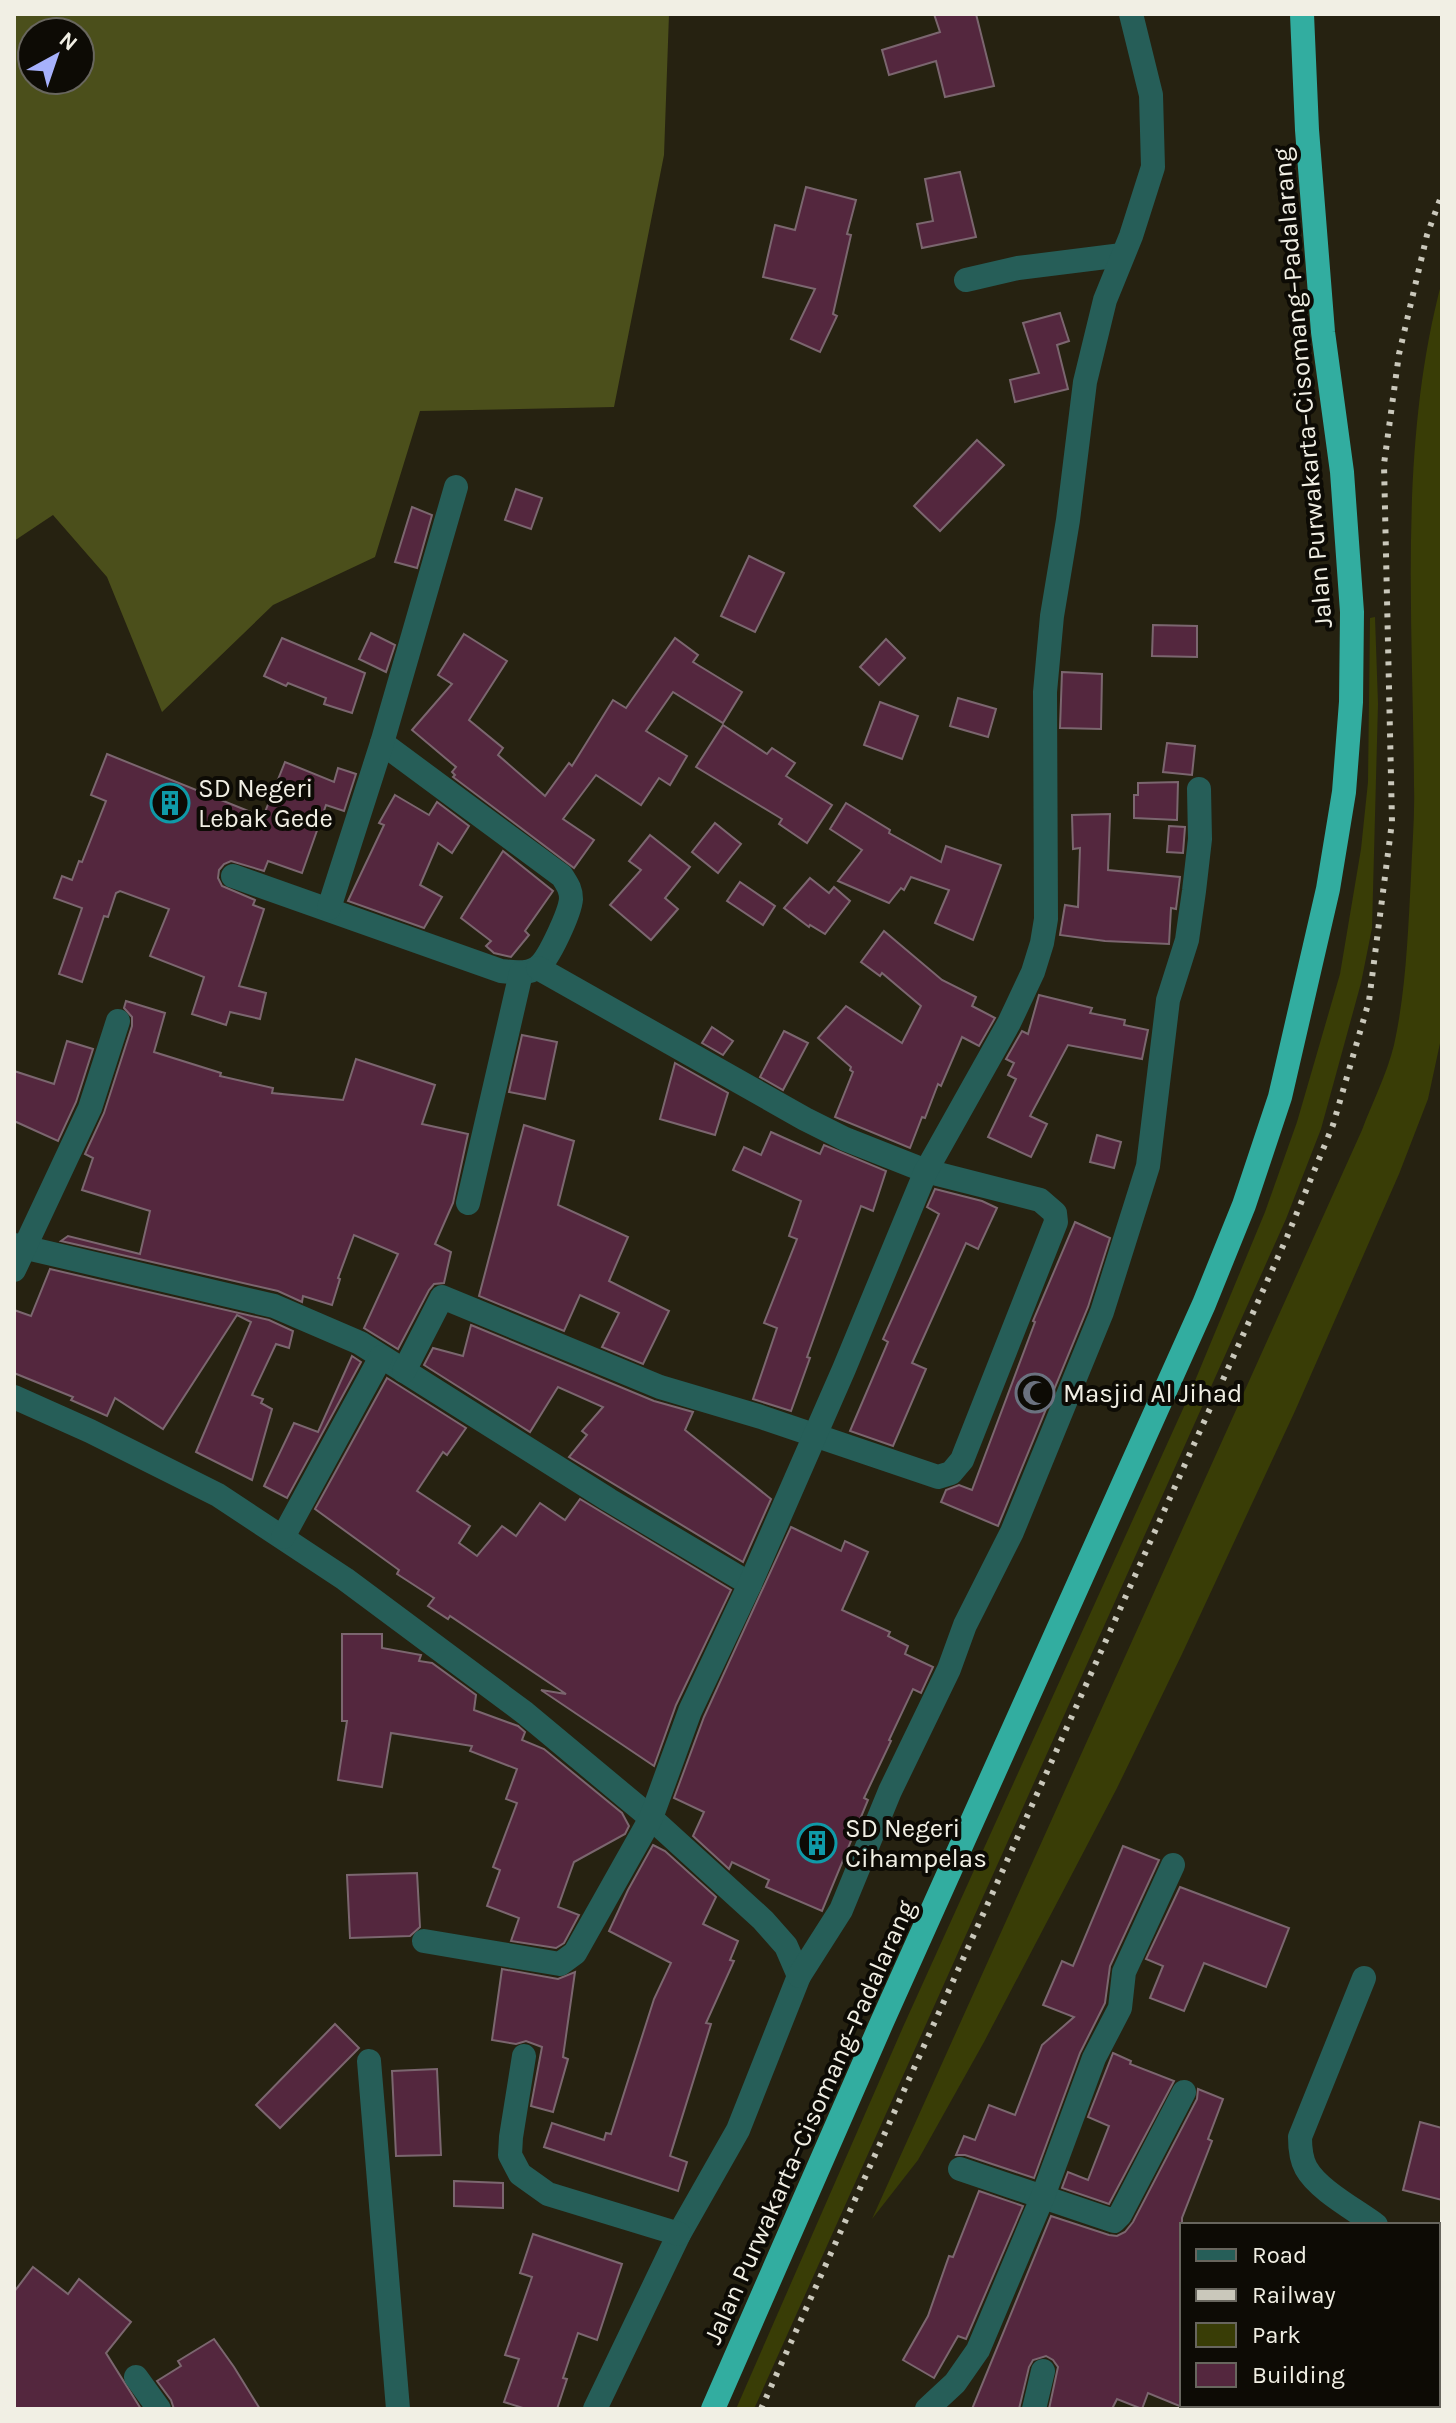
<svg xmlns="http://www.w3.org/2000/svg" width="1456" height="2423" viewBox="0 0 1456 2423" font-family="Karla,sans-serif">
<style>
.green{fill:#393d06}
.forest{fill:#4b4f1b;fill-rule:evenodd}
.building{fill:#54273e;stroke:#7b666f;stroke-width:2}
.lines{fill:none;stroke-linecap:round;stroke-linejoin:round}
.street{stroke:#265e58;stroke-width:24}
.highway{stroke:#32ada0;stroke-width:24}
.rail{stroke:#cac8bb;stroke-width:6;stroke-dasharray:4 8;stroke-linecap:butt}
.labels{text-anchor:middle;stroke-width:8;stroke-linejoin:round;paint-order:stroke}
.street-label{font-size:26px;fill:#f1efe4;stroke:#0d0b05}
.poi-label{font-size:26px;fill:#f1efe4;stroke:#0d0b05;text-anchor:start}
</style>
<rect width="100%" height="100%" fill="#262211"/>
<g class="green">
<path d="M1442 281V1034L1428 1099 1399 1174 1295 1411 1182 1654 1117 1788 984 2042 918 2160 872 2219 1362 1130C1372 1103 1387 1074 1394 1045 1406 991 1408 932 1411 877 1412 847 1415 816 1414 786 1413 618 1398 445 1442 281Z"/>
<path d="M1375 617 1378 704 1372 928 1361 983 1321 1129 1286 1219 754 2409H736L903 2027 1187 1400 1265 1212 1297 1122 1340 974 1361 849 1368 782 1370 618Z"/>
</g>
<path class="forest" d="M14 14H669L664 155 614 407 420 411 375 557 273 605 162 712 107 577 53 515 14 541ZM32 32H80V80H32Z"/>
<g class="building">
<path d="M934 14H976L994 86 945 97 936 61 889 75 882 50 940 32Z"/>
<path d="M960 172 976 237 922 248 917 224 933 221 925 179Z"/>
<path d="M806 187 856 200 847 234 851 235 833 314 837 316 820 352 791 339 815 289 763 277 775 225 795 230Z"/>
<path d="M1060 313 1069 341 1057 345 1068 389 1015 402 1010 380 1039 373 1023 323Z"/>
<path d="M977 440 1004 465 940 531 914 506Z"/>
<path d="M516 489 542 498 531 529 505 520Z"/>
<path d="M412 507 432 515 417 568 395 562Z"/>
<path d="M749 556 784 573 755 632 721 616Z"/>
<path d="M1153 625 1197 626V657L1152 656Z"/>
<path d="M371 633 395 645 386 672 359 659Z"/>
<path d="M464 634 507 661 469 720 503 748 498 755 545 796 569 763 572 766 613 700 626 708 675 638 698 655 693 662 742 692 723 723 673 692 646 731 687 756 670 785 659 778 641 805 596 775 563 819 594 840 574 868 453 777 455 775 452 772 456 767 412 730 452 684 438 675Z"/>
<path d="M282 638 365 673 352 713 324 704 326 698 288 683 286 686 264 676Z"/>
<path d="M886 639 905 658 879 685 860 667Z"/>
<path d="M1062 672 1102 674 1101 729 1060 728Z"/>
<path d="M958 698 996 709 988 737 950 726Z"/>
<path d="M880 702 918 716 902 759 864 745Z"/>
<path d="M723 725 767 754 772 748 795 763 786 776 832 805 807 843 779 824 782 819 696 767Z"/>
<path d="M1167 743 1195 746 1192 775 1163 772Z"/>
<path d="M107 754 263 817 285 762 334 782 338 768 356 774 344 811 326 805 302 873 268 861 264 871 231 861 224 864 219 870 218 878 222 886 255 900 253 905 264 909 239 986 266 993 260 1019 230 1012 226 1025 192 1014 204 977 150 956 169 909 120 891 116 893 108 917 104 916 82 982 59 974 82 908 54 898 62 876 72 880 79 861 82 862 106 801 91 795Z"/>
<path d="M1178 782 1177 820 1134 818V795H1138V783Z"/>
<path d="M395 795 429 815 437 802 469 826 452 853 438 843 420 885 442 897 424 928 348 901 384 825 379 823Z"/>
<path d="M846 803 890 830 889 833 941 862 946 846 1001 865 973 940 935 923 949 890 911 877 904 890 901 888 889 903 838 881 862 850 830 829Z"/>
<path d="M1110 814 1108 870 1180 877 1176 909 1171 908 1169 944 1105 941 1060 935 1065 905 1078 907 1080 848 1073 849 1072 815Z"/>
<path d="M715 823 741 844 718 873 692 852Z"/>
<path d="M1169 826 1185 827 1183 853 1167 852Z"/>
<path d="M650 835 690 867 665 898 678 909 651 940 610 905 641 870 629 861Z"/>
<path d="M503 851 553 891 525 931 529 935 511 957 494 953 486 946 491 941 461 918Z"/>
<path d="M810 878 829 893 834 887 850 901 825 934 810 925 809 927 784 908Z"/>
<path d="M740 882 775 906 763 925 727 901Z"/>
<path d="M884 931 942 980 976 997 972 1006 995 1018 979 1046 962 1037 941 1086 938 1084 925 1118 922 1117 910 1148 835 1117 853 1072 850 1070 851 1067 818 1038 846 1006 902 1043 921 1006 882 973 880 976 861 962Z"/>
<path d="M1039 995 1092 1008 1090 1013 1125 1020 1124 1025 1148 1030 1142 1059 1068 1045 1030 1116 1047 1124 1031 1157 988 1137 1016 1079 1008 1075 1014 1063 1006 1059 1022 1031 1028 1034Z"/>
<path d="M126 1001 165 1013 154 1052 221 1073 220 1076 273 1088 272 1093 343 1100 356 1059 435 1085 422 1124 468 1134 453 1203 435 1244 451 1252 444 1283 434 1284 429 1290 398 1349 364 1328 398 1254 354 1235 338 1278 340 1279 332 1305 303 1296 302 1302 278 1291 61 1241 68 1236 140 1254 150 1211 82 1190 93 1158 85 1154 104 1113 132 1026V1017L124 1008Z"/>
<path d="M712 1027 733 1041 723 1055 702 1043Z"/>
<path d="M784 1031 808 1043 783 1090 760 1077Z"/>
<path d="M522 1035 557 1042 545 1099 509 1092Z"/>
<path d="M67 1041 93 1049 76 1102 58 1141 14 1121V1071L54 1084Z"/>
<path d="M675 1063 728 1093 715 1135 660 1119Z"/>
<path d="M524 1125 574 1141 558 1205 628 1237 609 1281 669 1311 643 1364 602 1347 619 1313 580 1295 564 1331 479 1296Z"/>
<path d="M771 1132 820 1154 824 1145 886 1171 873 1211 861 1206 807 1357 810 1358 791 1411 753 1399 777 1328 764 1323 797 1239 789 1236 801 1201 733 1170 744 1147 761 1155Z"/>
<path d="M1097 1135 1121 1142 1114 1168 1090 1162Z"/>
<path d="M935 1189 982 1201 997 1208 978 1249 966 1243 912 1363 926 1369 893 1446 850 1431 888 1342 883 1339 939 1214 927 1207Z"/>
<path d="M1075 1222 1110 1238 1088 1307 998 1526 941 1502 946 1490 959 1485 972 1490 1035 1322 1033 1321Z"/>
<path d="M50 1269 269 1320 293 1331 289 1348 276 1344 252 1395 263 1399 261 1403 272 1409 252 1480 196 1452 251 1322 237 1315 163 1429 115 1398 107 1416 71 1400 73 1397 14 1373V1310L31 1316Z"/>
<path d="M471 1325 654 1401 693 1412 685 1430 771 1499 743 1562 569 1457 587 1435 582 1431 603 1407 558 1387 530 1432 424 1365 433 1348 463 1356Z"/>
<path d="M352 1356 361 1362 287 1498 264 1486 294 1423 318 1432Z"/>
<path d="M387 1378 466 1428 447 1455 443 1452 417 1491 470 1526 459 1543 477 1556 502 1526 516 1536 540 1503 565 1520 580 1499 731 1590 676 1705 654 1766 541 1690 566 1694 450 1616 448 1619 428 1606 434 1598 397 1574 399 1570 315 1509Z"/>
<path d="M791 1527 841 1551 845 1541 868 1552 842 1610 890 1632 888 1636 908 1646 905 1654 933 1667 921 1693 913 1689 889 1740 891 1741 864 1798 868 1800 822 1911 766 1887 769 1880 732 1862 729 1869 693 1836 704 1812 674 1798 704 1717Z"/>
<path d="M342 1634H382V1648L421 1655 419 1661 432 1663 476 1695 474 1710 518 1726 525 1732 522 1740 544 1749 622 1813 629 1826 625 1834 574 1862 558 1907 579 1915 564 1943 556 1948 511 1941 519 1918 487 1906 500 1870 493 1867 517 1803 506 1799 517 1769 470 1751 472 1746 391 1733 382 1787 338 1780 347 1721H342Z"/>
<path d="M653 1845 665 1851 716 1897 703 1924 738 1941 730 1960 734 1961 706 2023 711 2024 670 2156 687 2162 678 2191 544 2147 552 2123 604 2140 606 2133 611 2134 654 1999 671 1963 609 1931 628 1890Z"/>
<path d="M1123 1846 1159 1860 1110 1966 1105 2003 1080 2053 1034 2178 965 2155H956L964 2136 975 2140 989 2105 1015 2115 1042 2045 1074 2017 1043 2005 1062 1961 1073 1966Z"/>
<path d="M417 1873 420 1927 410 1936 350 1938 347 1875Z"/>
<path d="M1180 1887 1289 1928 1266 1987 1204 1963 1184 2011 1150 1998 1163 1966 1146 1959Z"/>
<path d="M502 1969 558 1979 575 1972 563 2057 568 2059 553 2112 531 2106 542 2047 526 2041 516 2044 492 2040Z"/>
<path d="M335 2024 359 2048 280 2128 256 2105Z"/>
<path d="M1113 2053 1131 2061 1130 2064 1174 2081 1109 2204 1062 2188 1068 2172 1088 2180 1109 2126 1088 2117Z"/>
<path d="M437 2069 441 2155 396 2156 392 2071Z"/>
<path d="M1198 2089 1223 2099 1208 2139 1212 2141 1182 2218V2407L1148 2393 1142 2409 1117 2399 1112 2409H1049L1058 2367 1053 2360 1046 2356 1033 2360 1029 2367 1019 2409H972L1051 2216 1109 2235 1117 2236 1125 2232 1133 2222 1197 2099Z"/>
<path d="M1420 2122 1442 2128V2200L1403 2190Z"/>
<path d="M454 2181 503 2183V2208L454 2206Z"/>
<path d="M979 2191 1023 2206 966 2339 958 2336 934 2378 903 2360 928 2316 949 2256 953 2257Z"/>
<path d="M533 2234 622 2264 597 2340 578 2333 563 2378 567 2379 557 2409H526L504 2402 519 2359 505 2355 532 2277 520 2273Z"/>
<path d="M33 2267 68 2294 79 2279 131 2322 106 2353 141 2409H14V2292Z"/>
<path d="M214 2339 234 2367 260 2409H174L171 2400 157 2381 181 2366 178 2361Z"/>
</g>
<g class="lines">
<g class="street">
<path d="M966 280 1018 268 1122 255"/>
<path d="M233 876 501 971C513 972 528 975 538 967 549 959 570 912 571 899 571 889 567 884 562 876L382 743"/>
<path d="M329 908 382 743 456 487"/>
<path d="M468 1203 521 973"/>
<path d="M14 1245 274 1306 360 1343 609 1500 750 1584"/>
<path d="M14 1270 90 1108 118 1021"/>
<path d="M404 1371 442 1297 660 1387 761 1417 938 1477 951 1473 962 1460 1056 1222 1055 1213 1040 1200 926 1171 845 1139 805 1119 538 968"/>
<path d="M14 1397 90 1431 218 1495 345 1579 525 1713 651 1818 763 1920 786 1946 799 1976 738 2130 679 2234 595 2409"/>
<path d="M283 1537 381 1357"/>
<path d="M424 1941 560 1964 575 1953 651 1818 690 1711 750 1584 844 1369 926 1171 1009 1023 1033 972 1042 943 1046 919 1045 692 1052 616 1068 520 1085 382 1105 300 1131 236 1153 167 1151 95 1131 14"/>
<path d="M799 1976 841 1910 890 1791 949 1669 965 1625 1012 1532 1102 1312 1148 1166 1168 1000 1187 940 1194 891 1200 839 1199 789"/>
<path d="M1364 1978 1300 2137C1300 2147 1301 2159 1306 2168 1318 2190 1356 2210 1376 2225"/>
<path d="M524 2056 511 2137 510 2155 520 2174 548 2194 679 2234"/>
<path d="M369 2061 398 2409"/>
<path d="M960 2169 1114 2221 1120 2215 1184 2092"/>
<path d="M1438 2244 1442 2245"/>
<path d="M136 2377 159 2409"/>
<path d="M1397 2405 1398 2409"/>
<path d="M927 2409 955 2383 978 2350 1043 2196 1094 2058 1120 2008 1124 1972 1173 1865"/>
<path d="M1034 2409 1043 2371"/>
<path d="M1226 2409 1228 2405"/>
</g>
<path class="highway" d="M713 2409 882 2022 1204 1304 1244 1205 1280 1097 1328 889 1344 792 1351 702 1352 612 1342 472 1323 332 1307 130 1302 14"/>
<path class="rail" d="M761 2409 1287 1237 1333 1125 1369 1001 1392 822 1384 464 1399 354 1427 235 1442 194"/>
</g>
<defs>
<symbol id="building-ring" viewBox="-11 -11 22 22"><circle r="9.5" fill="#0d0b05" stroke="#0f9aa8" stroke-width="1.5"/><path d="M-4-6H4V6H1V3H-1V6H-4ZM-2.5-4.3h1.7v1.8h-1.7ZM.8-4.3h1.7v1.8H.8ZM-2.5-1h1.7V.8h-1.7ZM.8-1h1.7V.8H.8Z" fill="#0f9aa8"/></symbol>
<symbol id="mosque-ring" viewBox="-11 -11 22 22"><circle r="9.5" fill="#0d0b05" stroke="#6b7280" stroke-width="1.5"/><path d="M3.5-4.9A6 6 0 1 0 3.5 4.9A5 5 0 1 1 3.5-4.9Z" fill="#6b7280"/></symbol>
</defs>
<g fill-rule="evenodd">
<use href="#building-ring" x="148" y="781" width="44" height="44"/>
<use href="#mosque-ring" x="1013" y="1371" width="44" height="44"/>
<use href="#building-ring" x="795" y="1821" width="44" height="44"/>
</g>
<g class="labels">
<g class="street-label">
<text transform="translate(1302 388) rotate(-95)" y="9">Jalan Purwakarta–Cisomang–Padalarang</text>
<text transform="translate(809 2122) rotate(-66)" y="9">Jalan Purwakarta–Cisomang–Padalarang</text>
</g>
<g class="poi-label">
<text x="198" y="797">SD Negeri<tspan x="198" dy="30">Lebak Gede</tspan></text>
<text x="1063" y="1402">Masjid Al Jihad</text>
<text x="845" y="1837">SD Negeri<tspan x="845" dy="30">Cihampelas</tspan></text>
</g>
</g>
<rect width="1456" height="2423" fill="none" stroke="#f1efe4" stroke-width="32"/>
<rect x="1180" y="2223" width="260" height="184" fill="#0d0b05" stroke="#68665e" stroke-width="2"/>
<rect x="1196" y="2249" width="40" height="12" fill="#265e58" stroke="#68665e" stroke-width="2"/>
<text x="1252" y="2263" font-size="24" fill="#f1efe4">Road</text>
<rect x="1196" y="2289" width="40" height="12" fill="#cac8bb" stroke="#68665e" stroke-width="2"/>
<text x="1252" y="2303" font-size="24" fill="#f1efe4">Railway</text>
<rect x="1196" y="2323" width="40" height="24" fill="#393d06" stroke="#68665e" stroke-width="2"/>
<text x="1252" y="2343" font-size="24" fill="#f1efe4">Park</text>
<rect x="1196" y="2363" width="40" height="24" fill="#54273e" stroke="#68665e" stroke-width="2"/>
<text x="1252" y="2383" font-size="24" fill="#f1efe4">Building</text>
<g transform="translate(56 56) rotate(40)"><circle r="38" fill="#0d0b05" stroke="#68665e" stroke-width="2"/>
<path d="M0-6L14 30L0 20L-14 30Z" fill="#a6b1fc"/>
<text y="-12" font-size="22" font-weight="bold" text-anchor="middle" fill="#f1efe4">N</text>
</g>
</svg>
